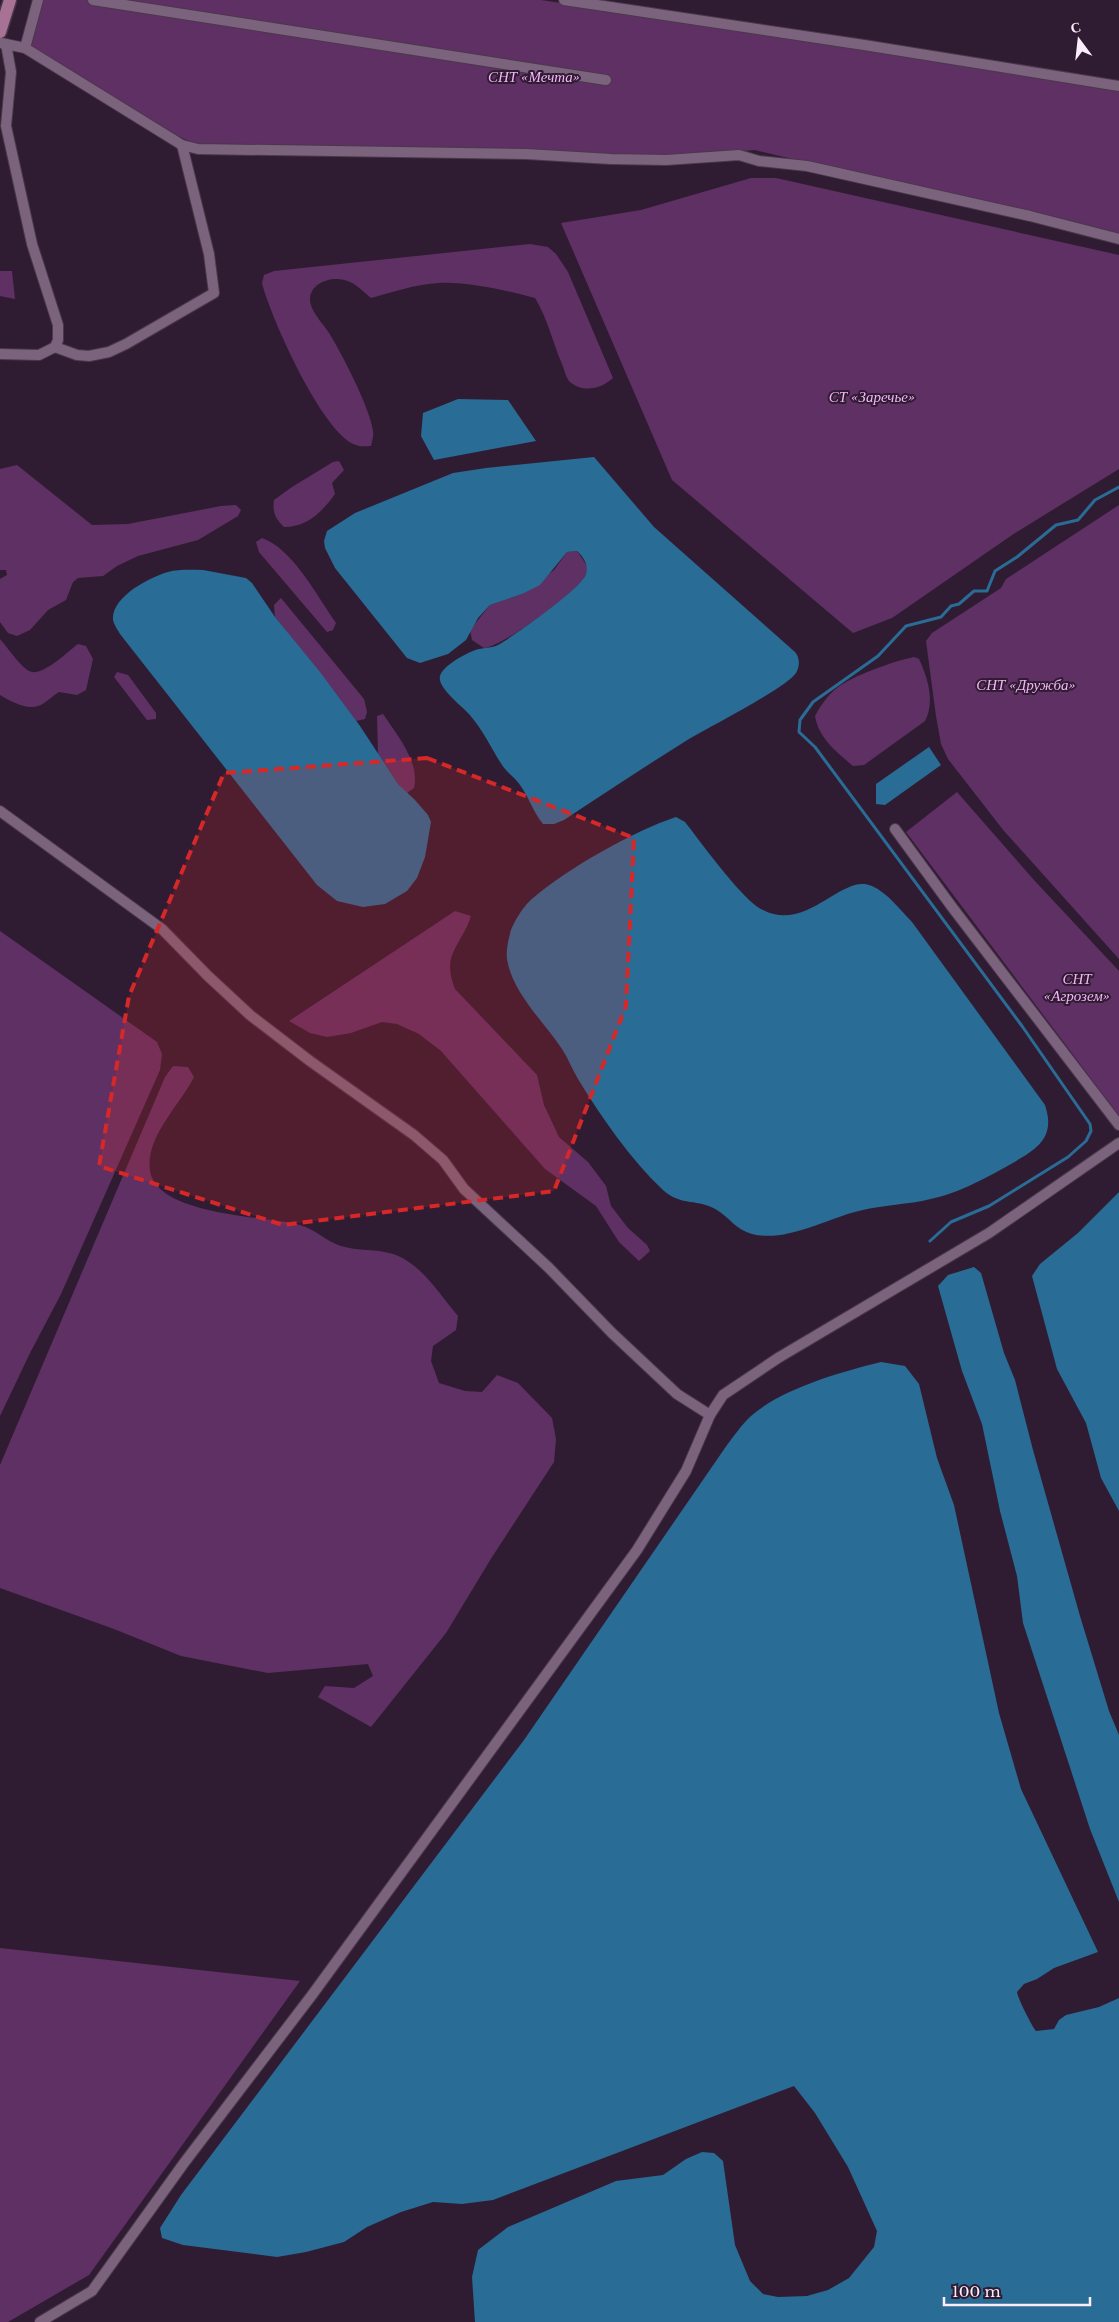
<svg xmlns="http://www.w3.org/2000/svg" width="1119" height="2322" viewBox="0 0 1119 2322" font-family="'Libre Baskerville',serif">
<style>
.green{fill:#5f3063}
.water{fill:#296c95}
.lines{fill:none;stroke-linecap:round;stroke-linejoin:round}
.stream{stroke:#296c95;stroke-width:3}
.minor-casing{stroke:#4a384b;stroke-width:12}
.major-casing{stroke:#4a384b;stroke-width:15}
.minor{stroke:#7b637d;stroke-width:10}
.major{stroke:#a87297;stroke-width:12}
.marked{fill:#d62828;fill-opacity:0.2;stroke:#d62828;stroke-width:4;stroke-dasharray:10 6;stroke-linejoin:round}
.labels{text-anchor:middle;stroke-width:4;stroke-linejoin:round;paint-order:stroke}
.park-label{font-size:15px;font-style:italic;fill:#f5b4f9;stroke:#301c32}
</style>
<rect width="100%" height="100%" fill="#301c32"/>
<g class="green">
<path d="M41 0H541L1119 89V236L755 150 664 157 198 145C137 120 86 75 27 45Z"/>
<path d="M751 178H776L1119 255V469L1015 533 892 618 853 633 672 480 561 223 641 210Z"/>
<path d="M530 244 548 247 556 254 568 272 613 378C601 389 583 393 570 382 566 378 564 369 562 364 553 343 547 317 535 298 511 291 464 281 439 283 416 284 393 292 371 298 365 293 357 285 350 282 332 273 302 285 312 308 316 317 324 325 329 333 342 354 370 408 373 431 374 435 372 441 371 446 367 446 360 447 356 445 323 435 270 316 262 283L264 275 274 271Z"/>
<path d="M0 271H12L15 299 0 296Z"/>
<path d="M339 461 344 470 332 483 335 494C322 512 307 527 284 527 276 519 272 513 274 500L292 487 333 462Z"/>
<path d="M17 465 92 525 128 524 221 506 236 505 241 510 238 516 198 540 138 556 117 566 103 576 78 578 73 582 66 600 48 610 30 630 17 636 8 633 0 622V579L7 575 6 570H0V469Z"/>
<path d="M1119 505V959L1004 831 948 759 941 744 936 716 926 641 932 633 1001 588 1006 579Z"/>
<path d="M262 538C293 549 317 596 336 623L333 630 327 632 259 552 256 542Z"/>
<path d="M577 551 588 567C587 571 586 575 584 578 571 596 505 645 484 648L472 640 470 630 490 605 522 594 554 570 567 552Z"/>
<path d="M281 598 364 699 367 712 365 719 356 721 275 617 274 605Z"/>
<path d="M0 639C7 647 21 667 29 671 42 678 68 651 78 644L86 646 93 659 86 690 77 695 59 692C52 696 45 704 38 706 26 710 10 701 0 695Z"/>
<path d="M914 657 919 659C928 678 935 702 925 721L864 765 853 766C836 751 819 739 815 716 821 705 827 696 837 688 852 676 894 661 914 657Z"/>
<path d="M117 672 128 675 156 713V719L147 720 114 677Z"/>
<path d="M383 714C397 735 420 762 414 788L407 793 398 784 378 754 377 716Z"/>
<path d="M957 792 1033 879 1119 971V1116L906 832Z"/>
<path d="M455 911 471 916C461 947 441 953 455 989L537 1075 544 1105 559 1137 588 1162 606 1186 611 1206 628 1228 647 1245 650 1251 639 1261 619 1242 596 1206 545 1169 441 1051 419 1034 397 1024 382 1022 351 1033 327 1037 310 1033 289 1021Z"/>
<path d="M0 931 157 1042 162 1054 160 1070 61 1294 30 1353 0 1416Z"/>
<path d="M173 1066 188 1067 194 1077C180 1105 145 1137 150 1171 158 1216 266 1216 300 1225 315 1229 327 1242 341 1246 357 1251 377 1249 393 1254 421 1263 440 1295 458 1316L456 1330 433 1346 431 1361 439 1383 465 1391 482 1392 497 1375 518 1383 552 1418 556 1439 554 1462 492 1557 446 1633 371 1727 318 1697 325 1686 354 1688 373 1676 368 1664 268 1673 181 1656 114 1629 0 1588V1465L165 1077Z"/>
<path d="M0 1948 300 1981 89 2275 8 2322H0Z"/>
</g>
<g class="water">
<path d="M458 399 508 400 536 441 434 460 421 436 423 413Z"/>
<path d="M594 457 654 527 795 652C800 658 800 666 796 673 786 688 709 727 689 739 647 765 605 793 564 820L554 824H543C533 812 529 797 520 785 515 777 507 773 502 765 491 748 483 730 469 714 462 706 437 688 440 676 443 666 463 655 473 651 481 647 490 649 498 645 514 636 582 588 586 574 589 564 583 557 577 551L567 552 540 585 522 594 490 605 478 618 466 640 448 654 420 663 407 658 335 568 325 548 324 541 327 531 355 513 453 473 486 468Z"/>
<path d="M203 570 246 578 252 583 275 617 320 672 360 726 398 784 415 800 428 815 431 822 425 857 417 878 407 891 385 904 363 907 337 901 317 885 120 634C118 630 114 625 113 620 111 597 150 577 168 572 179 569 192 570 203 570Z"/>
<path d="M929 747 941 765 885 805 876 804V784Z"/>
<path d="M676 817 685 822C700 841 743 901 763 910 808 933 842 872 872 886 888 893 900 910 912 922L1045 1105C1056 1138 1037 1149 1011 1164 980 1181 958 1194 922 1201 899 1205 874 1206 851 1213 821 1222 784 1242 752 1234 736 1230 729 1217 717 1210 698 1198 682 1207 663 1190 630 1159 602 1118 578 1079 572 1069 568 1058 562 1049 544 1022 512 992 507 959 506 952 508 941 510 934 512 924 524 905 533 898 567 869 633 831 676 817Z"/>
<path d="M1119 1192V1511L1101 1478 1086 1423 1057 1369 1032 1276 1040 1264 1078 1233Z"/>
<path d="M974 1267 981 1273 1004 1353 1015 1380 1033 1450 1080 1616 1109 1711 1119 1735V1902L1090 1829 1023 1623 1017 1576 1000 1511 982 1424 962 1371 938 1286 948 1275Z"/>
<path d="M881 1362 905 1366 919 1384 937 1458 954 1505 999 1713 1021 1789 1098 1952 1054 1968 1037 1979 1024 1984 1017 1992C1018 1999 1032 2026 1036 2031L1054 2029 1059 2020 1066 2015 1099 2007 1119 1998V2322H475L472 2277 478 2250 508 2227 616 2181 663 2175 686 2159 702 2152 714 2153 723 2161 735 2245 750 2281 763 2294 778 2297 807 2296 828 2290 849 2278 874 2247 877 2231 848 2167 815 2113 794 2086 493 2200 462 2204 433 2202 401 2212 367 2227 344 2242 306 2252 277 2257 183 2245 162 2238 160 2228 181 2195 524 1740 727 1445C734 1436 742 1424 751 1416 783 1388 841 1372 881 1362Z"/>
</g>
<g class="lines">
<path class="stream" d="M930 1241 951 1222 989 1206 1068 1157 1086 1141 1091 1131 1090 1124 1022 1026 815 747 799 732 800 720 813 702 878 656 906 626 941 617 951 606 959 604 974 591H987L995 571 1017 557 1056 525 1078 520 1095 500 1119 487"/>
<defs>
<g id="minor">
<path d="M93 0 606 80"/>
<path d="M564 0 864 45 1119 86"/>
<path d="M1 43 25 48 38 0"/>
<path d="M25 48 182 145 198 149 526 154 611 159 666 160 739 155 759 161 807 166 1030 216 1119 239"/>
<path d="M55 347 77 355 89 356 109 352 126 344 214 293 209 254 182 145"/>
<path d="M0 354 39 355 55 347 58 340V325L32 244 6 126 11 72 6 44"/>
<path d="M0 811 162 929 208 976 250 1015 310 1061 414 1135 443 1160 464 1189 549 1268 612 1333 677 1394 710 1415"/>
<path d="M895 829 952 907 1119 1125"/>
<path d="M40 2322 92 2291 184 2163 312 1995 637 1550 686 1471 710 1415 723 1395 778 1358 989 1233 1119 1143"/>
</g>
<path id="major" d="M0 32 10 0"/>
</defs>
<use href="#minor" class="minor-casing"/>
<use href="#major" class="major-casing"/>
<use href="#minor" class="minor"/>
<use href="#major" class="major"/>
</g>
<path class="marked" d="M427 758 634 838 626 1006 554 1191 283 1225 99 1166 129 996 224 773Z"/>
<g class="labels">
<g class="park-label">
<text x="534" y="82">СНТ «Мечта»</text>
<text x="872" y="402">СТ «Заречье»</text>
<text x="1026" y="690">СНТ «Дружба»</text>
<text x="1077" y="984">СНТ<tspan x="1077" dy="17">«Агрозем»</tspan></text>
</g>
</g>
<g transform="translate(1079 40) rotate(345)" stroke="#301c32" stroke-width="4" paint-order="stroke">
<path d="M0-4L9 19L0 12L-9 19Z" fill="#fbedfc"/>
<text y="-8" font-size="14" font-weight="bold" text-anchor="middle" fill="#fbedfc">С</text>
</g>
<path d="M944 2297v8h146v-8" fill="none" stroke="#fbedfc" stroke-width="2.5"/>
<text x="952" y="2297" font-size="15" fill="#fbedfc" stroke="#301c32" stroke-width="4" paint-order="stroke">100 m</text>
</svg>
